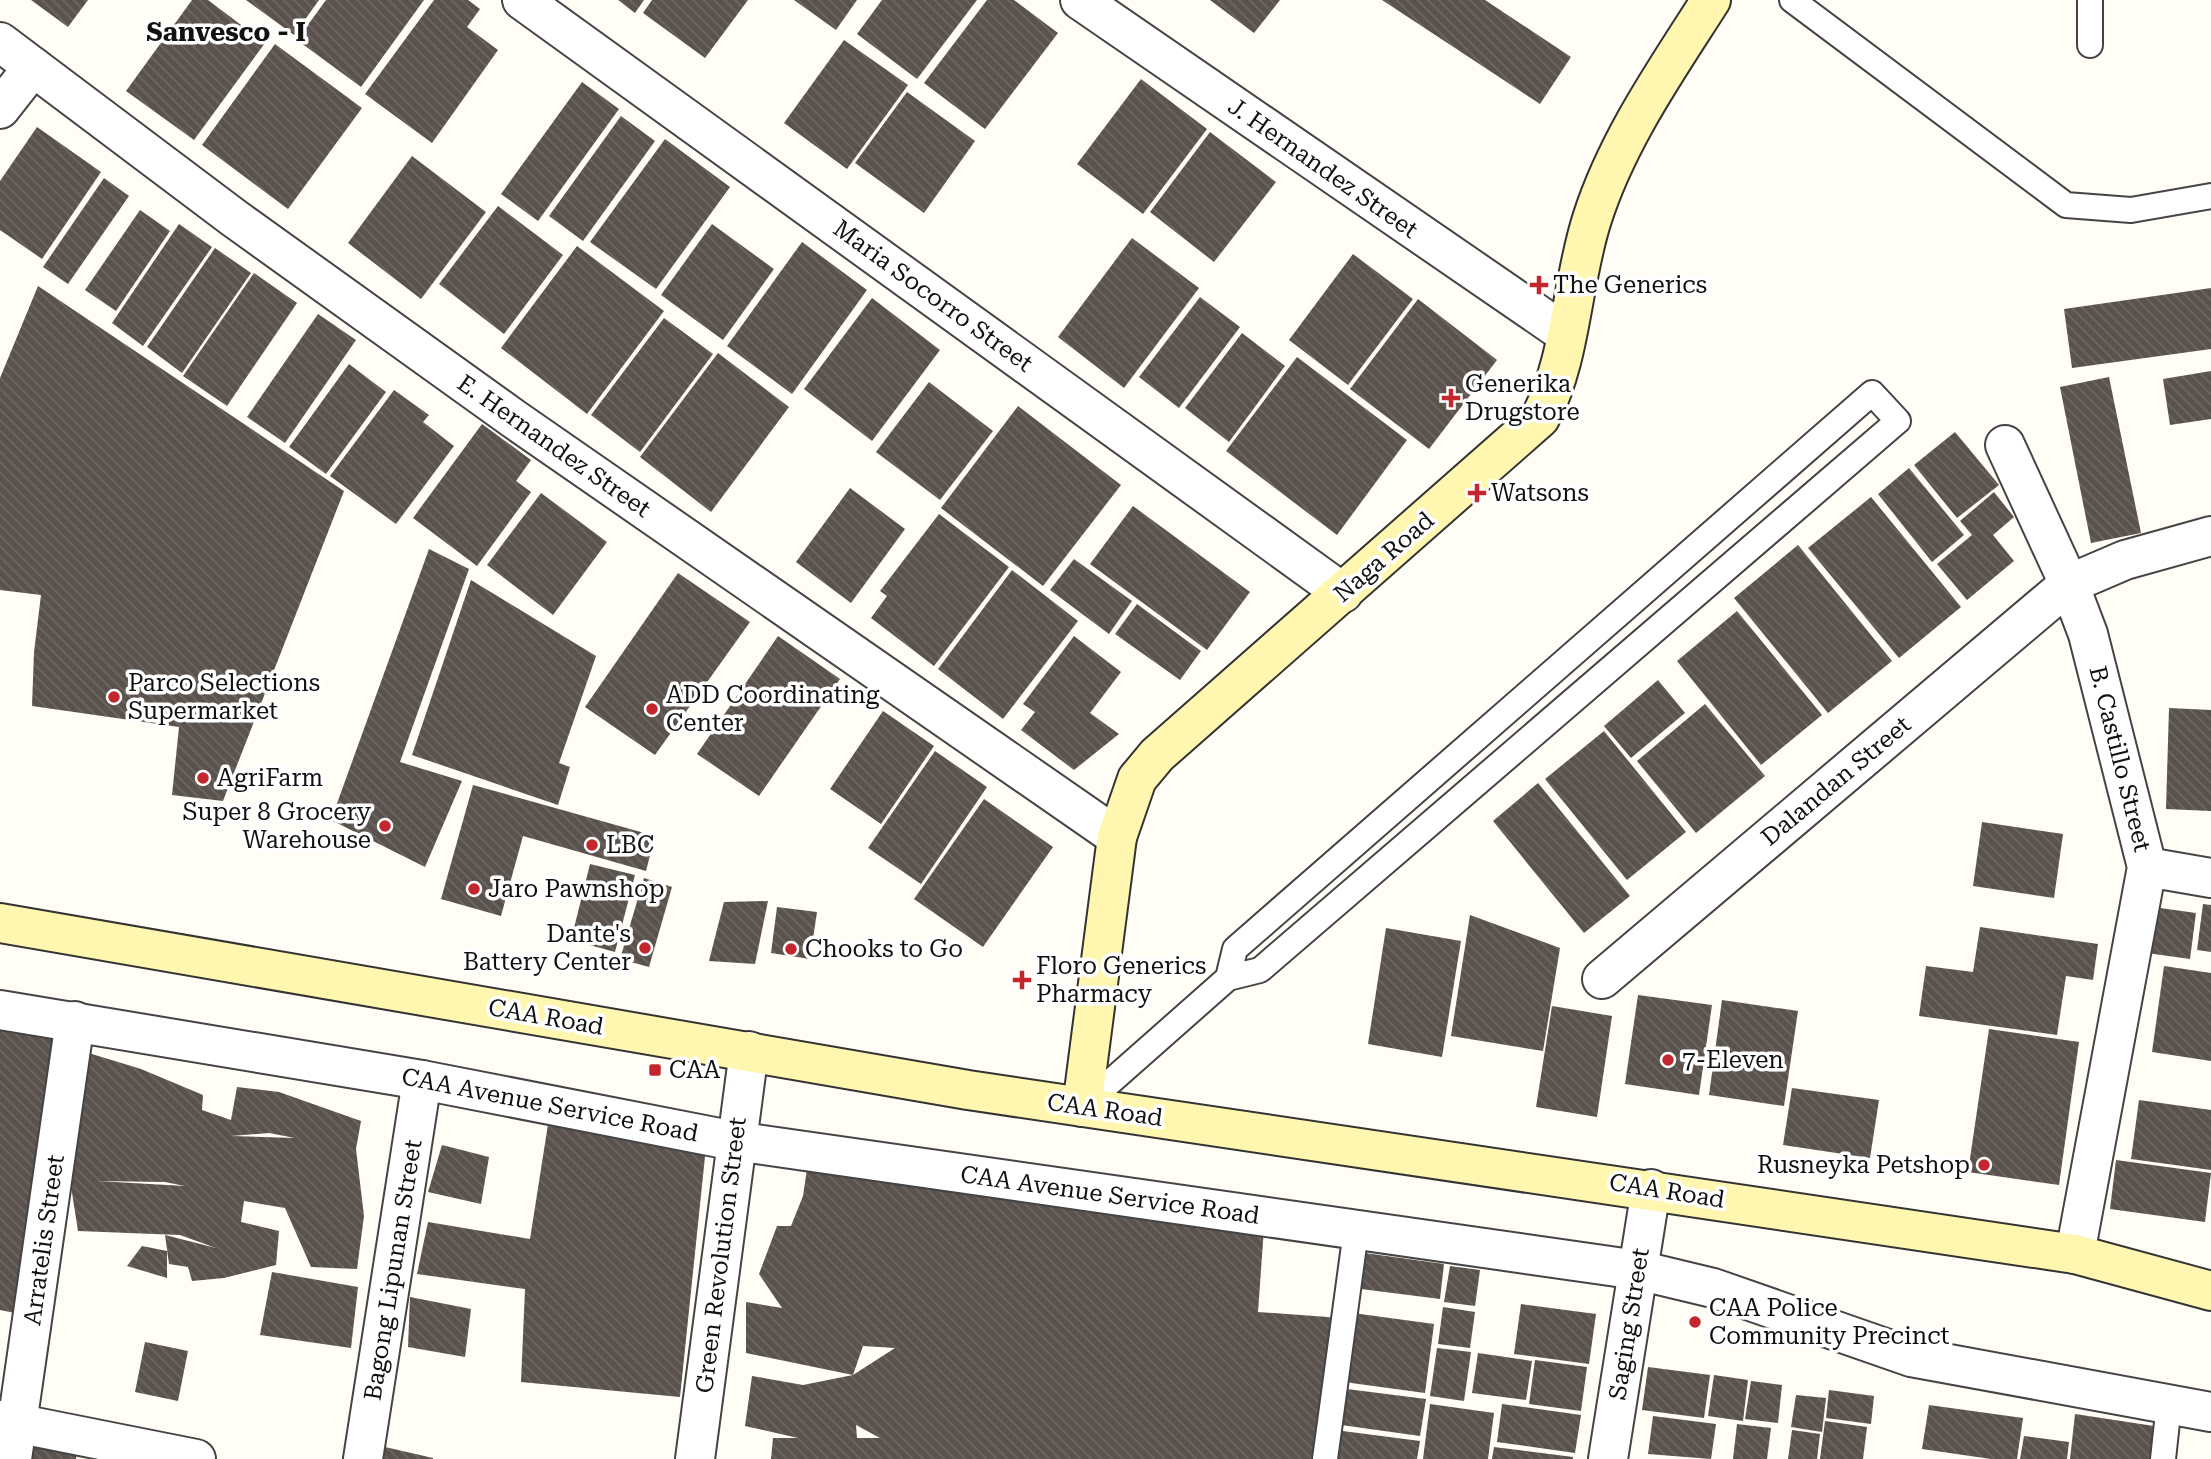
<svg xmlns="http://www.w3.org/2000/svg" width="2211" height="1459" viewBox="0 0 2211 1459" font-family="'Roboto Serif',serif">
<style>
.building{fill:url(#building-back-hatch);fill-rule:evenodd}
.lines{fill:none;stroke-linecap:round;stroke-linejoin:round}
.service-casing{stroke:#444;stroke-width:28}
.minor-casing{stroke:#444;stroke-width:42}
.tertiary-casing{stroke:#444;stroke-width:42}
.secondary-casing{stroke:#333;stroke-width:42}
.service{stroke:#fff;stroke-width:24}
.minor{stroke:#fff;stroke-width:38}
.tertiary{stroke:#fff;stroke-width:38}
.secondary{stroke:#fff6b0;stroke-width:38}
.poi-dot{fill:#c4262e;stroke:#fff;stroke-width:2.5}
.labels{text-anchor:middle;stroke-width:7;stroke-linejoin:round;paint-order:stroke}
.street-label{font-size:24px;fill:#111;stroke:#fff}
.poi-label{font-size:24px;fill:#111;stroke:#fff;text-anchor:start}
.neighbourhood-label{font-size:26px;font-weight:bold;fill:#111;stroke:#fff}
</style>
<defs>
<pattern id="building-back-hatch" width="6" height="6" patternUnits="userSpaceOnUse" patternTransform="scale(1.75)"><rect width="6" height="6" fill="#5a524d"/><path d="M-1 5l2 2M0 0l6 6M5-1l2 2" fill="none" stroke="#6d6662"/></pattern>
</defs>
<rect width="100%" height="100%" fill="#fffdf5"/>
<g class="building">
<path d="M31 0H88L68 27Z"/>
<path d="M192 0H208L265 43 194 140 126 91Z"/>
<path d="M246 0H319L294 35Z"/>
<path d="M326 0H424L361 87 297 40Z"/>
<path d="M434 0H468L480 9 467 27 498 50 432 143 365 94Z"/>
<path d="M618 0H644L635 13Z"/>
<path d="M652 0H748L705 58 643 13Z"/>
<path d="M794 0H857L836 30Z"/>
<path d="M882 0H977L917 79 857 34Z"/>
<path d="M987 0H1014L1058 33 985 129 924 83Z"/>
<path d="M1210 0H1280L1254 33Z"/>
<path d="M1382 0H1485L1571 57 1540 104Z"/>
<path d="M844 40 908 85 847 169 784 123Z"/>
<path d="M275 44 362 108 288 209 202 145Z"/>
<path d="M1141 79 1207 129 1143 214 1077 164Z"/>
<path d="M582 82 619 109 538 221 501 194Z"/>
<path d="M907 92 975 141 924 213 855 163Z"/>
<path d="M621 116 655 141 583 241 549 216Z"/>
<path d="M37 127 101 172 42 259 0 230V181Z"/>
<path d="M1210 132 1276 182 1214 262 1150 212Z"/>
<path d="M665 139 730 187 656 289 590 242Z"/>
<path d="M412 156 486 212 421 299 348 243Z"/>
<path d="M104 178 129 196 68 284 43 267Z"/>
<path d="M498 206 563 255 504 334 439 284Z"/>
<path d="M140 210 170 231 116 311 85 290Z"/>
<path d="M179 224 212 247 143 346 112 323Z"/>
<path d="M712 224 774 269 723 340 661 295Z"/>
<path d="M1132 238 1199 288 1124 388 1058 337Z"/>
<path d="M802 242 867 290 792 394 727 346Z"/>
<path d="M577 246 664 311 587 414 501 348Z"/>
<path d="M215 248 251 273 182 373 147 347Z"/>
<path d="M1353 254 1413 299 1348 385 1289 340Z"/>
<path d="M254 273 297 303 227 406 183 376Z"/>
<path d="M38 286 344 491 223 801 172 795 179 727 32 706 34 652 41 595 0 590V378Z"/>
<path d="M2211 288V349L2072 368 2064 309Z"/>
<path d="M1200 297 1240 327 1179 408 1139 377Z"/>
<path d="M872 298 940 350 872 441 804 389Z"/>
<path d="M1418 299 1497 360 1429 449 1350 389Z"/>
<path d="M318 314 356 340 285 443 247 417Z"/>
<path d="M664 318 713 354 640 452 591 415Z"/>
<path d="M1242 333 1285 366 1229 442 1185 408Z"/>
<path d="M718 353 789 407 711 512 640 457Z"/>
<path d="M1297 357 1407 440 1337 535 1226 451Z"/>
<path d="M349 364 386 392 326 474 289 447Z"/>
<path d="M2211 371V419L2170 425 2163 379Z"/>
<path d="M2109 377 2141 533 2091 543 2060 387Z"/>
<path d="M929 382 993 431 940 500 876 452Z"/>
<path d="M394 390 429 415 423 422 454 446 396 524 330 476Z"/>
<path d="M1018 406 1121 485 1043 586 941 508Z"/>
<path d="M482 424 531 460 516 481 531 492 477 566 413 518Z"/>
<path d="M1955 432 1999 485 1957 518 1914 465Z"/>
<path d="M1909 468 1964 535 1932 562 1878 494Z"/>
<path d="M850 488 905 529 851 603 796 562Z"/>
<path d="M1994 492 2014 517 1993 535 2014 561 1967 600 1937 564 1972 535 1960 521Z"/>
<path d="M541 493 607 542 553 615 487 565Z"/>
<path d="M1871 497 1961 607 1899 658 1808 548Z"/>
<path d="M1133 506 1250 592 1207 650 1090 564Z"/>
<path d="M939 514 1009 567 934 666 871 618 887 596 880 591Z"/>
<path d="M1798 545 1892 661 1828 713 1734 598Z"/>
<path d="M429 549 469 569 400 762 462 781 425 867 331 820Z"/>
<path d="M1074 559 1132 601 1109 634 1050 590Z"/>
<path d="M1012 570 1078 621 1003 719 938 669Z"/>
<path d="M678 573 750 622 655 755 585 707Z"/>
<path d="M471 580 596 656 559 763 570 767 558 805 412 755Z"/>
<path d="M1137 604 1201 651 1180 680 1115 634Z"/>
<path d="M1737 611 1822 715 1761 765 1677 661Z"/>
<path d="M778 636 840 679 759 796 697 754Z"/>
<path d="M1074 636 1121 672 1090 713 1119 734 1074 770 1021 730 1035 712 1023 704Z"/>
<path d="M1658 680 1685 713 1631 758 1604 726Z"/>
<path d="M1705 704 1765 776 1696 833 1637 761Z"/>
<path d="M2169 708 2211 710V811L2166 809Z"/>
<path d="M883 711 934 746 881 824 830 789Z"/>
<path d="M1604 731 1686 832 1627 880 1545 779Z"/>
<path d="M935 751 987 787 921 884 868 848Z"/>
<path d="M1538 783 1630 896 1584 933 1493 821Z"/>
<path d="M473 785 655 836 646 871 523 836 501 916 441 899Z"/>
<path d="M984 799 1053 847 983 947 914 899Z"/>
<path d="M1982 822 2063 834 2054 898 1973 886Z"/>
<path d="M590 864 635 875 615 952 571 940Z"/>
<path d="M644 878 672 887 649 967 620 959Z"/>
<path d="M768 901 755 964 709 961 724 902Z"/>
<path d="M2203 904 2211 905V952L2197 950Z"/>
<path d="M777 907 817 912 810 959 771 953Z"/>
<path d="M2153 907 2196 913 2190 959 2147 953Z"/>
<path d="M1470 915 1560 948 1543 1051 1451 1036Z"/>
<path d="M1980 927 2098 944 2093 980 2066 976 2057 1035 1919 1016 1926 966 1973 972Z"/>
<path d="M1386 928 1461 941 1442 1057 1368 1044Z"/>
<path d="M2164 966 2211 973V1061L2152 1052Z"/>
<path d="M1638 995 1712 1005 1699 1095 1625 1084Z"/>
<path d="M1722 1000 1798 1011 1784 1106 1709 1095Z"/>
<path d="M1552 1006 1612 1016 1597 1117 1536 1107Z"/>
<path d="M0 1022 67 1033 20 1314 0 1310Z"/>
<path d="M1989 1029 2079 1042 2059 1185 1968 1172Z"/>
<path d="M82 1051 141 1069 203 1095 202 1110 231 1120 237 1087 279 1092 361 1121 356 1149 364 1216 357 1269 311 1267 285 1208 244 1201 241 1222 279 1231 276 1265 224 1278 192 1281 188 1267 169 1264 165 1235 216 1248 180 1235 78 1231 70 1180ZM269 1133 295 1138 231 1136ZM97 1181 165 1182 185 1186Z"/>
<path d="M1792 1088 1879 1100 1870 1158 1783 1145Z"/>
<path d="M2139 1100 2211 1110V1170L2131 1159Z"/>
<path d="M549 1118 706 1147 680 1397 521 1382 525 1289 417 1274 428 1222 530 1239Z"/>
<path d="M442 1145 489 1157 481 1204 428 1192Z"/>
<path d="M2116 1160 2211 1173 2205 1222 2110 1209Z"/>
<path d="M808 1162 878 1172 876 1182 1009 1191 1264 1228 1258 1312 1341 1318 1322 1459H771L773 1438H798L745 1426 752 1376 803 1385 853 1375 746 1353V1302L782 1308 759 1274 777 1226H791L803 1196ZM863 1346 895 1348 853 1375ZM856 1425 880 1438H857Z"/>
<path d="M142 1246 167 1251V1278L127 1266Z"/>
<path d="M1365 1253 1444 1264 1440 1299 1361 1289Z"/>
<path d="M1450 1266 1480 1270 1475 1306 1444 1302Z"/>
<path d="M272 1272 358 1287 351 1348 260 1335Z"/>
<path d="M410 1297 471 1309 465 1357 408 1347Z"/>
<path d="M1521 1304 1596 1314 1589 1364 1514 1354Z"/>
<path d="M1443 1307 1475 1312 1470 1348 1438 1344Z"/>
<path d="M1353 1313 1434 1324 1425 1393 1344 1382Z"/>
<path d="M145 1342 188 1351 178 1401 135 1392Z"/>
<path d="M1437 1348 1471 1352 1464 1401 1430 1396Z"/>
<path d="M1478 1353 1532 1361 1526 1400 1472 1393Z"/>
<path d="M1535 1360 1587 1367 1581 1411 1529 1404Z"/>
<path d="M1648 1367 1710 1375 1704 1418 1642 1410Z"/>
<path d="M1714 1375 1748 1380 1743 1421 1708 1416Z"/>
<path d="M1751 1381 1782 1385 1778 1423 1745 1419Z"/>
<path d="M1339 1388 1426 1399 1420 1436 1334 1424Z"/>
<path d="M1829 1390 1874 1396 1871 1424 1826 1418Z"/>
<path d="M1796 1395 1826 1398 1822 1432 1791 1427Z"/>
<path d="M1430 1404 1494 1413 1488 1459H1423Z"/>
<path d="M1502 1404 1581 1415 1575 1453 1497 1442Z"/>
<path d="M1929 1405 2023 1418 2017 1459H1991L1922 1449Z"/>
<path d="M2075 1414 2154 1426 2150 1459H2070Z"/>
<path d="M1653 1416 1716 1424 1711 1459 1648 1454Z"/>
<path d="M1825 1421 1867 1427 1863 1459H1820Z"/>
<path d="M1737 1424 1771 1428 1767 1459H1733Z"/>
<path d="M1335 1430 1420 1441 1417 1459H1331Z"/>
<path d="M1792 1430 1820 1434 1817 1459H1788Z"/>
<path d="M2024 1436 2069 1442 2067 1459H2020Z"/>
<path d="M28 1444 77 1452 76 1459H26Z"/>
<path d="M385 1447 433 1458V1459H382Z"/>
<path d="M1494 1447 1573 1457V1459H1492Z"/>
</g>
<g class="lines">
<defs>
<g id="service">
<path d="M1792 0 2066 205 2131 210 2211 196"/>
<path d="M2090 45V0"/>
<path d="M1082 1107 1228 978 1260 970 1898 421 1872 393 1235 949 1228 978"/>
<path d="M1325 1459 1356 1231"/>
<path d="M2163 1459 2169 1404"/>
</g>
<g id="minor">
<path d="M522 0 1343 593"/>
<path d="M0 42 234 218 514 419 1117 837"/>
<path d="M0 109 33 67"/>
<path d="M2005 445 2069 584 2088 634 2147 867 2075 1254"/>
<path d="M2147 867 2211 878"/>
<path d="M1602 979 2069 584 2125 560 2211 536"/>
<path d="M0 1010 422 1080 735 1141 1638 1270 1713 1288 1911 1357 2211 1412"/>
<path d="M0 1420 196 1459"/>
<path d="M12 1459 75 1021"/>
<path d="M363 1459 422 1080"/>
<path d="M695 1459 749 1051"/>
<path d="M1608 1459 1651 1189"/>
</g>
<path id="tertiary" d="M1080 0 1566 334"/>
<g id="secondary">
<path d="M0 923 968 1090 2075 1254 2211 1291"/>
<path d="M1082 1107 1117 837 1137 779 1157 755 1540 418C1572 357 1571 284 1592 219 1617 140 1667 69 1711 0"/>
</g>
</defs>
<use href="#service" class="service-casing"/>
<use href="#minor" class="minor-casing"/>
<use href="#tertiary" class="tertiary-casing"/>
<use href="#secondary" class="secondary-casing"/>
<use href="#service" class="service"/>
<use href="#minor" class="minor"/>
<use href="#tertiary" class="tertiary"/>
<use href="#secondary" class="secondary"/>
</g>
<g class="poi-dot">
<path d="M1535.5 274.5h7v7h7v7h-7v7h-7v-7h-7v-7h7z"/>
<path d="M1447.5 387.5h7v7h7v7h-7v7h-7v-7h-7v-7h7z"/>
<path d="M1473.5 482.5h7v7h7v7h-7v7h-7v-7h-7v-7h7z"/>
<circle cx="114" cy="697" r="7"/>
<circle cx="652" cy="709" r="7"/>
<circle cx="203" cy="778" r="7"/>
<circle cx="385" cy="826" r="7"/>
<circle cx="592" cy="845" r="7"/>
<circle cx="474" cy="889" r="7"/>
<circle cx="645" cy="948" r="7"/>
<circle cx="791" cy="949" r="7"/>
<path d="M1018.5 969.5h7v7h7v7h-7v7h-7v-7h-7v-7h7z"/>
<circle cx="1668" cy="1060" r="7"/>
<rect x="648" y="1063" width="14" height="14" rx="3.5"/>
<circle cx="1984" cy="1165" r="7"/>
<circle cx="1695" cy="1322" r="7"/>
</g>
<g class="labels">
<g class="street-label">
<text transform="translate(1323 168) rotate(35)" y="8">J. Hernandez Street</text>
<text transform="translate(933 296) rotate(36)" y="8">Maria Socorro Street</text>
<text transform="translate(554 446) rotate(35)" y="8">E. Hernandez Street</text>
<text transform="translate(1384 557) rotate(-41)" y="8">Naga Road</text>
<text transform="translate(2120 759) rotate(76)" y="8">B. Castillo Street</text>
<text transform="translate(1836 781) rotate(-40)" y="8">Dalandan Street</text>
<text transform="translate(546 1017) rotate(10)" y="8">CAA Road</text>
<text transform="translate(550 1105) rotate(11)" y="8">CAA Avenue Service Road</text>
<text transform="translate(1105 1110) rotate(8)" y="8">CAA Road</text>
<text transform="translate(1667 1191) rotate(9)" y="8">CAA Road</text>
<text transform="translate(1110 1195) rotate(8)" y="8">CAA Avenue Service Road</text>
<text transform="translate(44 1240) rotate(-82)" y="8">Arratelis Street</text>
<text transform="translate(721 1255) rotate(-83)" y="8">Green Revolution Street</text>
<text transform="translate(393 1270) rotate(-81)" y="8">Bagong Lipunan Street</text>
<text transform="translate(1629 1324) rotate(-81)" y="8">Saging Street</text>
</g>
<g class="poi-label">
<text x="1553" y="293">The Generics</text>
<text x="1465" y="392">Generika<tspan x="1465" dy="28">Drugstore</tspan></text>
<text x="1491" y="501">Watsons</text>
<text x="128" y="691">Parco Selections<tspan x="128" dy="28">Supermarket</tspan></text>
<text x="666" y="703">ADD Coordinating<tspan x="666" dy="28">Center</tspan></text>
<text x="217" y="786">AgriFarm</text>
<text x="371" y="820" text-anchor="end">Super 8 Grocery<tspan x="371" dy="28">Warehouse</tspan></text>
<text x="606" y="853">LBC</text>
<text x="488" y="897">Jaro Pawnshop</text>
<text x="631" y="942" text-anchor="end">Dante's<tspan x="631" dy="28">Battery Center</tspan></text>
<text x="805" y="957">Chooks to Go</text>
<text x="1036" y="974">Floro Generics<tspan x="1036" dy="28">Pharmacy</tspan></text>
<text x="1682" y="1068">7-Eleven</text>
<text x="669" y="1078">CAA</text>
<text x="1970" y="1173" text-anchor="end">Rusneyka Petshop</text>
<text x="1709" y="1316">CAA Police<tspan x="1709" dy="28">Community Precinct</tspan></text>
</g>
<g class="neighbourhood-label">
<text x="226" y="41">Sanvesco - I</text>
</g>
</g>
</svg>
